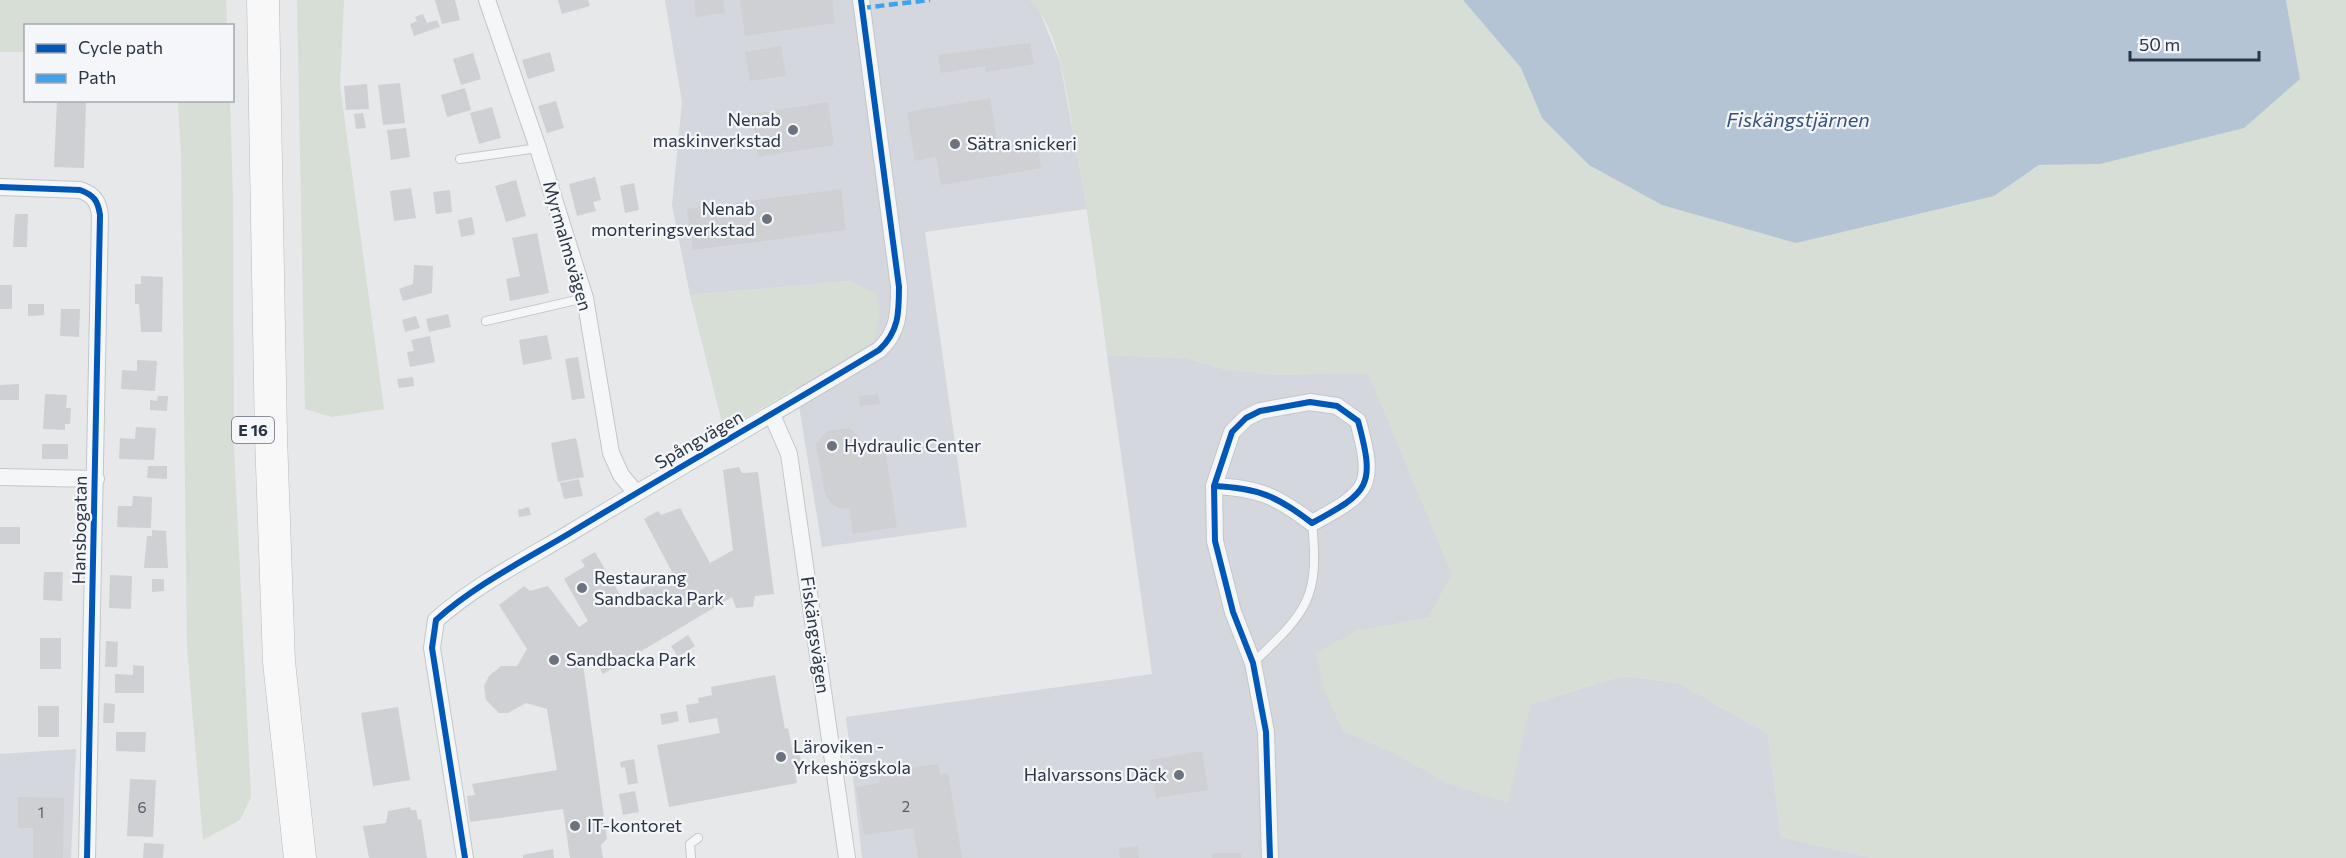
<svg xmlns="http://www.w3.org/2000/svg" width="2346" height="858" viewBox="0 0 2346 858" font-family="Commissioner,sans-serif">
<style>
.built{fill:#d4d7dd}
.green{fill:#d6ded6}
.water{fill:#b4c4d5}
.building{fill:#ced0d3}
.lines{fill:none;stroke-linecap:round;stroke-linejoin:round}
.lane-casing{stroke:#c4c6c8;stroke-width:10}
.street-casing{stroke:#c4c6c8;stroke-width:18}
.highway-casing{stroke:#b8bbbf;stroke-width:33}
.lane{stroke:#f5f6f7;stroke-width:8}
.street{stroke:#f5f6f7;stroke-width:16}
.highway{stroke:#f8f8f8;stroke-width:32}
.quiet{stroke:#3ea3ec;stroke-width:4.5;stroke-dasharray:9 4.5;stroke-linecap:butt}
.cycleway-casing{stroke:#f4f6f9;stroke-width:10}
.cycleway{stroke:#0057b8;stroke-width:6}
.poi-dot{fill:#6c737f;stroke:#f4f6f9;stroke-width:2}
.labels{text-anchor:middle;stroke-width:4.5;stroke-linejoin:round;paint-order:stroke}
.number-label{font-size:15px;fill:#545c69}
.shield{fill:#f4f6f9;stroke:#676e7b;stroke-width:1.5}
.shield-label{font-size:16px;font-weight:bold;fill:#2b3445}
.poi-label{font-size:18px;fill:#2b3445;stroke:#f4f6f9;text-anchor:start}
.street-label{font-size:18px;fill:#2b3445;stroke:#f4f6f9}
.water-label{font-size:20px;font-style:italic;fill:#34527a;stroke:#f4f6f9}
</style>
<rect width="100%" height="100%" fill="#e6e8ea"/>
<g class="built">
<path d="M665 0H1030L1039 10 1060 62 1087 209 925 232 967 527 822 547 796 388 874 341 851 281 690 295 672 205 682 102Z"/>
<path d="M1107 355 1187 358 1223 369 1279 375 1368 372 1452 574 1429 618 1356 631 1342 730 1385 749 1622 676 1679 683 1768 734 1781 837 1873 858H862L846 717 1152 674Z"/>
<path d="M76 749 71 858H0V754Z"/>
</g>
<g class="green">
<path d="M0 0H226L227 25 26 26 25 52H0Z"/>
<path d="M297 0H344L340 85 384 409 332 417 305 409Z"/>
<path d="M1030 0H1463L1521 68 1542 118 1994 196 2039 165 2100 164 2300 79 2286 0H2346V858H1873L1781 837 1768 734 1679 683 1622 676 1531 704 1508 803 1449 784 1385 749 1342 730 1324 689 1316 653 1356 631 1429 618 1452 574 1368 373 1279 375 1223 369 1187 358 1107 355C1098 284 1088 213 1075 142 1067 99 1062 33 1030 0Z"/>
<path d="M178 101H230L233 199 234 449 251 797 240 820 203 840 187 646 181 157Z"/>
<path d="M851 281 876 294 880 313 874 341 724 431 690 295Z"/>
</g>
<path class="water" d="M1463 0H2286L2300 79 2244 128 2100 164 2039 165 1994 196 1796 243 1662 205 1589 165 1542 118 1521 68Z"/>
<g class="building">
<path d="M435 0H455L460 20 442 24Z"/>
<path d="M558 0H588L590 6 562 14Z"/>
<path d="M694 0H723L725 13 696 17Z"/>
<path d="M740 0H832L835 23 745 36Z"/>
<path d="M423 14 427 23 437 20 440 27 414 36 410 24 417 21 415 17Z"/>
<path d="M1030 43 1034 64 986 72 985 66 941 73 938 55Z"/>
<path d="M781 46 786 76 750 81 745 52Z"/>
<path d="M550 52 555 71 528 79 522 60Z"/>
<path d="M473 53 481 79 461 85 453 59Z"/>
<path d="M400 83 405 123 383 125 378 85Z"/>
<path d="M367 84 369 109 346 110 344 86Z"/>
<path d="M465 88 471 110 447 117 441 95Z"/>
<path d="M990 98 998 147 1037 140 1041 168 941 185 936 157 915 161 907 112Z"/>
<path d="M57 100H86L84 168 54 167Z"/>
<path d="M556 101 564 128 547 133 538 106Z"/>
<path d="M828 102 834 145 758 157 752 114Z"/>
<path d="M492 107 501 138 479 144 470 113Z"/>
<path d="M363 113 366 128 356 129 354 114Z"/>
<path d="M406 128 410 157 391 160 387 130Z"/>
<path d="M595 177 601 200 593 202 596 211 577 216 569 184Z"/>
<path d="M516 180 526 216 506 222 495 186Z"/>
<path d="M634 183 639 210 625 213 620 186Z"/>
<path d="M411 188 416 218 394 221 390 191Z"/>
<path d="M841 189 846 230 693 250 687 209Z"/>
<path d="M450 190 452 212 436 214 433 192Z"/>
<path d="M15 214H28L27 247H13Z"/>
<path d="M472 217 475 234 461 237 458 220Z"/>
<path d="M537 233 549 293 510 301 506 279 520 276 512 238Z"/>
<path d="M414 265 433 266 432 293 403 301 399 289 413 284Z"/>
<path d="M141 276 163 277 162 332H141L139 304H135V284H141Z"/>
<rect x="0" y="285" width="12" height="24"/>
<path d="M28 304H44V315L28 316Z"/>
<path d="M61 309H80L79 337 60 336Z"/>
<path d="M448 314 451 327 429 332 426 319Z"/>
<path d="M416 316 420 328 405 332 402 320Z"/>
<path d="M547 335 552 359 523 365 519 340Z"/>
<path d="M430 336 435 362 410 367 407 352 414 351 411 340Z"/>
<path d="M578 357 585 398 572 400 565 359Z"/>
<path d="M137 360 157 361 155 391 121 389 122 370 137 371Z"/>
<path d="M413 377 414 386 399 388 397 379Z"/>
<path d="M19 384V400H0V385Z"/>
<path d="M45 394 67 395 66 408H71L70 424H65V430L43 429Z"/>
<path d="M878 394 880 404 860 406 859 396Z"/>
<path d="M158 396H168L167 411 150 410V400L157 401Z"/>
<path d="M136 427 156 428 154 460 119 459 120 438 135 439Z"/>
<path d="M850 428 859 437 862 452 885 448 897 527 853 534 849 508 841 509 832 504 825 494 816 444 827 431Z"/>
<path d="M576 438 584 477 558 482 551 443Z"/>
<rect x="42" y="444" width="26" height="15"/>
<path d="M148 466H167V479L147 478Z"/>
<path d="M739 467 742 473 758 472 774 594 755 596 753 607 736 608 732 597 603 674 593 656 583 664 607 839 601 845 603 858H570L563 809 470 822 467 796 475 795 472 784 557 770 547 709 526 703 508 713H499L486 700 484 686 489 676 501 666H517L527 649 499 605 524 586 530 591 548 586 579 627 588 621 564 579 585 566 581 560 595 552 623 600 672 572 644 519 658 511 661 515 680 508 710 563 733 550 723 470Z"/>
<path d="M579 479 583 496 564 499 560 483Z"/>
<path d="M133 496 152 497 151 528 117 527 118 506H132Z"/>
<path d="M529 507 531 515 519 517 518 510Z"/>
<rect x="0" y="527" width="20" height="17"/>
<path d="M152 530 166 531 168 568H144L147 536H152Z"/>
<path d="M44 572H63L62 601 43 600Z"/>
<path d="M110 575 132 576 131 609 109 608Z"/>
<path d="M152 579H164V591L152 592Z"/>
<path d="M688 635 695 646 678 657 671 646Z"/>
<rect x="40" y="638" width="21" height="31"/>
<path d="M106 641 118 642 117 667H105Z"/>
<path d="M133 665 144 666V693H115V674L133 675Z"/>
<path d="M775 675 785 729 788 728 792 748 798 747 802 765 794 767 797 783 669 807 657 745 720 733 717 718 689 723 686 705 699 703 698 698 712 695 711 687Z"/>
<path d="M104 703 115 704 114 723H103Z"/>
<rect x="38" y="706" width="21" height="31"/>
<path d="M398 707 410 780 373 786 361 713Z"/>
<path d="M677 711 679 721 662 725 660 714Z"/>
<path d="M116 732H146L145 752 116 751Z"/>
<path d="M1202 751 1208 790 1156 798 1150 760Z"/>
<path d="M634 759 638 783 628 785 625 767 621 768 620 762Z"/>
<path d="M938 764 940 774 948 773 962 858H918L913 828 864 835 856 787 880 783 879 773Z"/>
<path d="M130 779 156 780 153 837 127 836Z"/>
<path d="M635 791 639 812 623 815 619 794Z"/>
<path d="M18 797 64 798 63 858H33V828H18Z"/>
<path d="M410 807 411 810H416L418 820 421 819 427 858H369L363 826 386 823 388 811Z"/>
<path d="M144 843 164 844 163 858H143Z"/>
<path d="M1138 846 1139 858H1120L1119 848Z"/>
<path d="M553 849 554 858H523V855Z"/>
<rect x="1212" y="853" width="29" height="5"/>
</g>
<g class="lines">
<defs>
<g id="lane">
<path d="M460 159 538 148"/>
<path d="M486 321 585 298"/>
<path d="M1253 663C1306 612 1320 600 1312 523"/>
<path d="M691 858 690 844 698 838"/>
</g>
<g id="street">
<path d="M487 0 538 148 585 298 611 453 621 475 636 493"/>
<path d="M0 187 80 190C94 195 98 201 100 215L87 858"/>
<path d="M772 415 789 454 847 858"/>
<path d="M0 477 96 479"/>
<path d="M1214 486C1258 488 1277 496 1312 523 1369 492 1376 487 1358 421L1337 406 1310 402 1260 411 1246 418 1232 432 1214 486 1215 541 1233 612 1253 663 1266 732 1270 858"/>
<path d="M465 858 432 648 436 620C475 585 525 560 570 533 672 471 777 412 879 350 899 332 899 312 899 287L861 0"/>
</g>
<path id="highway" d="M263 0 271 437 279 662 300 858"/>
</defs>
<use href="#lane" class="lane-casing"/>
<use href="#street" class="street-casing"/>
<use href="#highway" class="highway-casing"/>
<use href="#lane" class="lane"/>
<use href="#street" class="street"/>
<use href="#highway" class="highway"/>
<path class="quiet" d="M862 8 930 0"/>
<defs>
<g id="cycleway">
<path d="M0 187 80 190C94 195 98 201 100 215L87 858"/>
<path d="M1214 486C1258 488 1277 496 1312 523 1369 492 1376 487 1358 421L1337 406 1310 402 1260 411 1246 418 1232 432 1214 486 1215 541 1233 612 1253 663 1266 732 1270 858"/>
<path d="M465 858 432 648 436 620C475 585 525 560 570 533 672 471 777 412 879 350 899 332 899 312 899 287L861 0"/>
</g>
</defs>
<use href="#cycleway" class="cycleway-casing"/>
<use href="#cycleway" class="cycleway"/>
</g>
<g class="poi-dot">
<circle cx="793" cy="130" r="6"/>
<circle cx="955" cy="144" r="6"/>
<circle cx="767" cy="219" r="6"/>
<circle cx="832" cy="446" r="6"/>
<circle cx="582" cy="588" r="6"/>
<circle cx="554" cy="660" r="6"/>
<circle cx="781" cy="757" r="6"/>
<circle cx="1179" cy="775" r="6"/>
<circle cx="575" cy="826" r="6"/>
</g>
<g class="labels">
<g class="number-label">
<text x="906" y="812">2</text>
<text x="142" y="813">6</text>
<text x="41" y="818">1</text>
</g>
<rect class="shield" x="232" y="417" width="42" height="26" rx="4.5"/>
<g class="shield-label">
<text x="253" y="436">E 16</text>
</g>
<g class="poi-label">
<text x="781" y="126" text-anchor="end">Nenab<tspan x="781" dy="21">maskinverkstad</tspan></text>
<text x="967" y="150">Sätra snickeri</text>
<text x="755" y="215" text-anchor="end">Nenab<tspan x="755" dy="21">monteringsverkstad</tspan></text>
<text x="844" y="452">Hydraulic Center</text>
<text x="594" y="584">Restaurang<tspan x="594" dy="21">Sandbacka Park</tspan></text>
<text x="566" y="666">Sandbacka Park</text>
<text x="793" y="753">Läroviken -<tspan x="793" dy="21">Yrkeshögskola</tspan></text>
<text x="1167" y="781" text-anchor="end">Halvarssons Däck</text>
<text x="587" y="832">IT-kontoret</text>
</g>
<g class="street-label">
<text transform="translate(567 246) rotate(74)" y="6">Myrmalmsvägen</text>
<text transform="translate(699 440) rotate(-30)" y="6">Spångvägen</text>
<text transform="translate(80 530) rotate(-89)" y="6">Hansbogatan</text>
<text transform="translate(815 635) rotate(82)" y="6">Fiskängsvägen</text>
</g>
<g class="water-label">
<text x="1798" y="127">Fiskängstjärnen</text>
</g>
</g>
<rect x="24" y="24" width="210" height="78" fill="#f4f6f9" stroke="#a4a8b1" stroke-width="1.5"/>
<rect x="36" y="44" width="30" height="9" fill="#0057b8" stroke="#a4a8b1" stroke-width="1.5"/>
<text x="78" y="54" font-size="18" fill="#2b3445">Cycle path</text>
<rect x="36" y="74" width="30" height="9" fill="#3ea3ec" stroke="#a4a8b1" stroke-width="1.5"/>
<text x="78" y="84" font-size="18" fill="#2b3445">Path</text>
<path d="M2130 51v9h129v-9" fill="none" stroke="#2b3445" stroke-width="3"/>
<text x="2139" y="51" font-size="18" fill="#2b3445" stroke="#f4f6f9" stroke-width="4.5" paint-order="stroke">50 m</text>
</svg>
